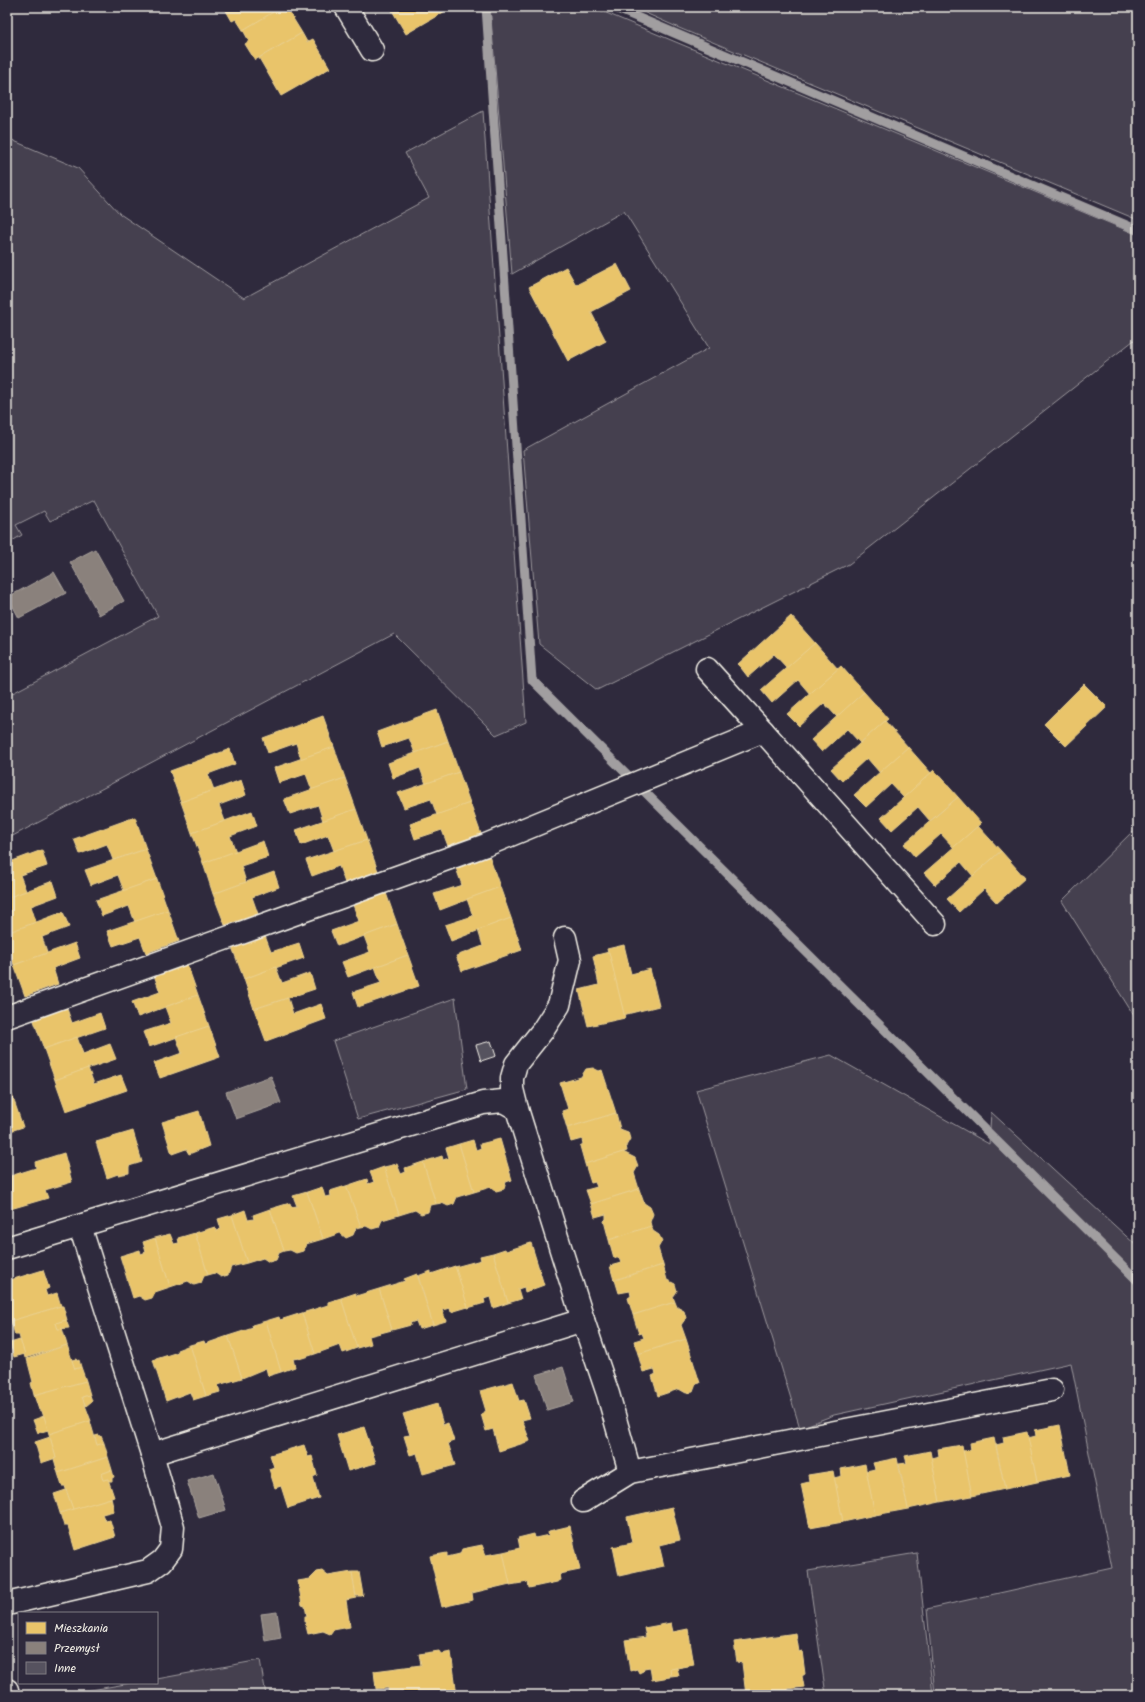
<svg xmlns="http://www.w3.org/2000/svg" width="1145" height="1702" viewBox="0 0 1145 1702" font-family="Kalam,sans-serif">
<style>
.green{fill:#454050;stroke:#9c989c}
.homes{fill:#e9c46a;stroke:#ecd290}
.industry{fill:#8a817c;stroke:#aaa39c}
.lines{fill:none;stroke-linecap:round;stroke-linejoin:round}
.stream{stroke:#a19ea0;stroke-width:9}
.building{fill:#56525f;stroke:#f4f1e8}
.minor-casing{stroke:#f4f1e8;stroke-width:25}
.minor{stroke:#2f2a3d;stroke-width:22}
</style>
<rect width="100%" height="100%" fill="#2f2a3d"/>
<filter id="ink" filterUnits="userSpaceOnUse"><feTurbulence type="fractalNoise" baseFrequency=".025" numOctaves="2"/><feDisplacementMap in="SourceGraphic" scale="8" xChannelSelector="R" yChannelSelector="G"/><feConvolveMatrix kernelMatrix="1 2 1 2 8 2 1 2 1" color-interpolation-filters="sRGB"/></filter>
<g filter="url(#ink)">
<g class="green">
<path d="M490 7H592L1138 235V337L849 564 597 690 539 644 523 450 709 348 624 211 512 274Z"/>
<path d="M632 7H1138V220L679 28Z"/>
<path d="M483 111 526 722 496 735 394 634 7 839V696L158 616 94 500 50 521 44 511 16 525 22 535 7 544V136L14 141 78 168 120 214 244 298 429 198 405 153Z"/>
<path d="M1138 826V1022L1062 901Z"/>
<path d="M455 998 467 1089 358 1119 333 1041Z"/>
<path d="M831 1055 989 1144 991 1112 1138 1247V1695H935L927 1609 1112 1568 1071 1363 834 1415 800 1428 696 1090Z"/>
<path d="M917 1553 933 1695H826L808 1571Z"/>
<path d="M260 1660 266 1695H63L131 1683H157V1679Z"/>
</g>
<g class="homes">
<path d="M224 7H282L243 30 236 19 232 21Z"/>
<path d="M282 7H286L302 33 255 60 245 44 249 41 243 30Z"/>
<path d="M390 7H452L406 34Z"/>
<path d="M302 33 307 42 313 39 330 68 281 96 259 58Z"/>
<path d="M617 264 631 291 591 312 606 341 568 361 529 287 566 267 576 285Z"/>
<path d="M791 616 815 643 787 668 774 654 748 677 738 664Z"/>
<path d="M815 643 838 669 810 694 798 680 772 703 761 690Z"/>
<path d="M841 666 864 692 837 717 824 703 799 726 787 714Z"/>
<path d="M1084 684 1107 707 1066 746 1044 724Z"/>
<path d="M864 692 888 719 860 743 847 729 822 752 811 740Z"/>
<path d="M437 710 448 741 415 753 409 738 382 747 377 732Z"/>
<path d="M323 716 334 747 301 759 296 743 268 753 263 738Z"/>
<path d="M885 721 908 747 880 773 867 758 842 781 831 769Z"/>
<path d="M448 741 459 772 426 784 420 768 393 778 388 763Z"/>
<path d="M334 747 345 778 312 790 306 774 279 783 274 768Z"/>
<path d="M908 747 931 773 904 798 891 784 866 807 854 795Z"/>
<path d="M230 749 235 764 208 774 214 790 181 802 170 771Z"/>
<path d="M934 770 958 797 930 821 918 807 892 830 881 818Z"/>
<path d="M459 772 470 803 437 815 431 799 404 808 398 793Z"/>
<path d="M345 778 356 809 323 821 318 805 290 814 284 799Z"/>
<path d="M241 780 246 795 219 805 225 821 192 833 181 802Z"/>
<path d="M958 797 981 823 954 848 941 834 915 857 904 844Z"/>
<path d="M470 803 481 834 448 846 442 830 415 839 410 824Z"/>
<path d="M356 809 367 840 334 851 328 835 301 845 296 830Z"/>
<path d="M252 811 257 826 230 836 236 852 203 863 192 833Z"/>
<path d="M135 817 146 849 113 860 107 844 80 854 74 839Z"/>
<path d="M978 826 1001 851 973 876 961 862 935 885 924 873Z"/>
<path d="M367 840 378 871 345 883 339 866 312 876 306 860Z"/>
<path d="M263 841 268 857 241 866 246 882 213 894 203 863Z"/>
<path d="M146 849 157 879 124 891 118 875 91 885 85 870Z"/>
<path d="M42 850 47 866 20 875 26 891 7 898V863Z"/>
<path d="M1001 851 1025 878 997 903 984 889 959 912 947 899Z"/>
<path d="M489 856 500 887 440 910 434 894 462 885 456 868Z"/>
<path d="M274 872 279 887 252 897 258 914 225 925 213 894Z"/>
<path d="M157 879 168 910 135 922 129 906 102 916 96 900Z"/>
<path d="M53 881 58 896 31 906 36 922 7 933V898Z"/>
<path d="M500 887 511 918 451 941 445 925 473 916 467 899Z"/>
<path d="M386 893 397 924 337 946 331 931 359 921 353 905Z"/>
<path d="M168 910 179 941 146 953 140 937 113 946 107 931Z"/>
<path d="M63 912 69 927 42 937 47 953 14 965 7 944V933Z"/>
<path d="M511 918 522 950 462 971 456 956 483 946 478 930Z"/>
<path d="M397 924 408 955 348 977 342 962 370 952 364 936Z"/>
<path d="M265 936 271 952 299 943 304 958 244 979 232 947Z"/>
<path d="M75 943 80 958 53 968 58 984 25 996 14 965Z"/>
<path d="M624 945 631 974 650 969 659 1006 623 1015 607 949Z"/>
<path d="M609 952 625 1018 588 1026 579 990 599 985 593 956Z"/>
<path d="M408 955 419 986 358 1007 353 992 381 983 375 967Z"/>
<path d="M187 964 198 995 138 1017 132 1002 160 992 154 975Z"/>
<path d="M276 967 282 983 310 973 315 989 254 1009 244 979Z"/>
<path d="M198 995 209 1026 149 1047 143 1032 171 1023 165 1007Z"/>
<path d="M288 998 293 1014 321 1004 326 1019 266 1041 254 1009Z"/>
<path d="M66 1006 72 1023 100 1013 105 1028 44 1049 33 1018Z"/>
<path d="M209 1026 220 1057 160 1078 154 1063 182 1053 176 1037Z"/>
<path d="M77 1037 83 1054 110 1044 116 1059 55 1080 44 1049Z"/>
<path d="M88 1068 94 1084 121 1075 127 1090 66 1111 55 1080Z"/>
<path d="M593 1068 599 1071 602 1070 616 1113 567 1128 562 1111 568 1109 560 1083 581 1077 586 1069Z"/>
<path d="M7 1082 12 1095 7 1097Z"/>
<path d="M12 1095 23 1127 7 1132V1097Z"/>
<path d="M199 1111 209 1146 189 1154 186 1149 172 1154 162 1122Z"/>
<path d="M616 1113 620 1129 628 1132 630 1139 626 1146 627 1151 585 1164 580 1146 583 1144 582 1139 571 1142 567 1128Z"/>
<path d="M133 1131 142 1162 129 1166V1173L118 1175V1174L107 1178 96 1142Z"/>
<path d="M500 1139 512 1180 506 1182 504 1189 496 1191 491 1187 474 1192 459 1144 473 1140 476 1150 481 1148 480 1144Z"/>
<path d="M459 1144 474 1192 457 1197 454 1204 448 1206 442 1203 436 1204 423 1162 442 1156 443 1160 449 1158 446 1148Z"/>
<path d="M623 1152 635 1158 638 1166 634 1173 639 1189 591 1204 586 1190 597 1187 595 1182 591 1183 585 1164Z"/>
<path d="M64 1153 72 1182 45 1190 48 1198 7 1210V1177L36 1168 35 1162Z"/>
<path d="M423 1162 436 1204 430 1205 428 1212 421 1214 415 1210 399 1215 384 1167 397 1164 401 1174 406 1172 405 1168Z"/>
<path d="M384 1167 399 1215 382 1220 379 1227 372 1229 366 1226 361 1227 346 1186 367 1179 368 1184 374 1182 370 1172Z"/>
<path d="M346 1186 361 1227 356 1228 353 1235 346 1238 340 1233 323 1239 307 1192 322 1187 325 1197 331 1196 330 1191Z"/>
<path d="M639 1189 644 1203 650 1207 653 1214 650 1222 651 1226 609 1240 604 1221 606 1219V1214L595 1217 591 1204Z"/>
<path d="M307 1192 323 1239 306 1244 303 1251 296 1253 290 1250 284 1251 270 1209 290 1203 291 1207 297 1206 293 1196Z"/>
<path d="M270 1209 284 1251 279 1253 276 1260 269 1262 263 1258 247 1263 232 1215 245 1210 248 1220 254 1219 253 1215Z"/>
<path d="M232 1215 247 1263 231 1267 228 1275 221 1277 215 1273 208 1275 195 1233 215 1227 216 1231 221 1229 218 1219Z"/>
<path d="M651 1226 653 1231 659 1235 662 1241 658 1248 663 1265 614 1280 610 1266 621 1263 619 1258H614L609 1240Z"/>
<path d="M195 1233 208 1275 204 1276 201 1283 194 1285 188 1281 170 1287 155 1238 170 1234 174 1244 179 1243 178 1238Z"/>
<path d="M155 1238 170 1287 155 1292 152 1298 145 1300 139 1296 133 1298 120 1256 140 1250 141 1254 146 1252 143 1242Z"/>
<path d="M531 1243 544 1285 525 1292 524 1287 518 1289 521 1299 508 1303 493 1253 505 1249 506 1251Z"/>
<path d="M493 1253 508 1303 493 1308 490 1297 484 1299 485 1303 468 1308 455 1267 481 1260 480 1256Z"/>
<path d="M663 1265 667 1280 675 1284 677 1291 673 1297 675 1302 633 1315 628 1298 631 1296 630 1291 619 1293 615 1280Z"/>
<path d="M455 1266 468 1307 451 1312 450 1308 442 1310 446 1321 433 1325 418 1276 431 1271V1274Z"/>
<path d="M43 1270 49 1288 45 1290 47 1296 57 1293 61 1306 11 1321 7 1308 10 1307 7 1297V1281Z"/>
<path d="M417 1274 433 1325 419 1329 416 1321 410 1323 411 1325 392 1330 379 1289 405 1281 404 1279Z"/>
<path d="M379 1289 392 1330 369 1336 371 1344 357 1348 341 1298 356 1293V1296Z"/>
<path d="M341 1298 357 1348 343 1353 340 1345 315 1354 302 1313 328 1305V1302Z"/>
<path d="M675 1302 677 1307 684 1311 686 1318 681 1325 686 1339 638 1354 634 1341 644 1338 642 1333 639 1334 633 1315Z"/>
<path d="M61 1306H63L67 1320 56 1323 58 1329 62 1328 67 1345 25 1358 19 1335H15L11 1321Z"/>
<path d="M302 1313 315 1354 299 1359V1358L293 1359 295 1367 281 1372 266 1321 279 1317 280 1320Z"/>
<path d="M66 1320 69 1328 58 1329 56 1323Z"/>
<path d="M266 1321 281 1372 268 1376 266 1368 242 1378 228 1336 253 1328 252 1325Z"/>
<path d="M228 1336 242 1378 218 1385 220 1392 206 1396 190 1345 204 1341 205 1344Z"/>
<path d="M686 1339 700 1383 696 1384 693 1392 686 1393 679 1389 658 1396 652 1376 656 1374 654 1369 643 1372 638 1354Z"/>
<path d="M20 1340 25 1354 14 1357 10 1343Z"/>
<path d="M67 1345 75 1369 81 1367 86 1381 34 1395 31 1383 33 1382 27 1359Z"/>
<path d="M190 1345 206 1396 193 1400 190 1392 166 1401 153 1360 178 1352 177 1350Z"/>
<path d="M76 1359 77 1361 79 1360 81 1367 75 1369 72 1360Z"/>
<path d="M86 1381 90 1395 82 1397 91 1421 49 1434 42 1411 39 1410 34 1395Z"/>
<path d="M513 1382 519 1401 524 1400 530 1418 522 1420 530 1441 499 1451 493 1429 486 1431 481 1414 486 1411 480 1391Z"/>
<path d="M90 1395 92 1401 86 1406 82 1397Z"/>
<path d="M437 1404 443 1425 448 1423 454 1441 448 1443 455 1465 423 1474 417 1453 410 1455 404 1436 410 1435 403 1414Z"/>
<path d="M44 1416 48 1430 38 1433 33 1420Z"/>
<path d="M90 1421 97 1445 104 1443 108 1457 58 1473 54 1459 56 1458 49 1434Z"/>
<path d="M1060 1425 1070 1475 1037 1482 1028 1438 1036 1436 1035 1430Z"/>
<path d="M364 1427 376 1463 348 1471 337 1435Z"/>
<path d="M1027 1432 1037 1482 1005 1489 996 1445 1004 1443 1003 1437Z"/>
<path d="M99 1435 100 1437 101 1436 104 1443 97 1445 95 1436Z"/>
<path d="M50 1437 56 1458 41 1463 35 1442Z"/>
<path d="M994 1438 1005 1489 972 1496 963 1451 971 1450 970 1443Z"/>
<path d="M304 1445 308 1457 312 1456 317 1475 313 1477 319 1498 288 1508 281 1486 275 1488 269 1469 274 1467 270 1455Z"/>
<path d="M962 1445 972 1496 940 1502 931 1458 939 1456 938 1449Z"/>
<path d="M930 1451 940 1502 908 1509 899 1464 907 1463 905 1456Z"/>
<path d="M108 1457 112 1470 101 1474 103 1480 108 1479 114 1497 73 1510 65 1486H62L58 1473Z"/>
<path d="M897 1458 908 1509 875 1515 866 1471 875 1469 873 1463Z"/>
<path d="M865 1464 875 1515 843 1522 834 1478 842 1476 841 1469Z"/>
<path d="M112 1470 114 1477 112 1478V1481H109L108 1479 103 1480 101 1474Z"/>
<path d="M833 1471 843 1522 810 1528 801 1484 809 1482 808 1475Z"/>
<path d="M66 1490 73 1509 60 1513 54 1494Z"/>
<path d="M111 1498 114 1511 102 1514 105 1521 110 1520 115 1537 75 1550 68 1526H64L60 1513Z"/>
<path d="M672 1507 680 1540 659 1545 664 1566 619 1576 613 1547 632 1543 627 1517Z"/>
<path d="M570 1526 580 1570 560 1574 561 1580 557 1582 529 1588 528 1582 510 1585 503 1552 520 1548 518 1538 534 1534 535 1538 549 1535 548 1532 549 1531Z"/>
<path d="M482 1545 486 1555 503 1552 510 1584 472 1593 473 1600 442 1607 430 1556 447 1553V1557L460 1554 462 1549Z"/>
<path d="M322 1571 328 1576 352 1572 356 1598 346 1600 350 1627 333 1630 330 1634 323 1631 308 1634 305 1622V1616H307L305 1606 302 1605 298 1581 310 1579 317 1572Z"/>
<path d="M352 1572H359L363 1595 362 1596H356Z"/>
<path d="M671 1623 673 1632 688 1629 694 1665 671 1669 670 1677 652 1680 650 1667 644 1668 643 1671 639 1673 637 1669 630 1671 625 1640 646 1637 644 1628Z"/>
<path d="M796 1633 799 1652 802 1651 805 1674 802 1676 804 1687 788 1689V1695H760V1693L746 1695 742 1663 737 1662 734 1642Z"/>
<path d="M439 1651 441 1654 451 1652 457 1695H389L388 1688 376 1689 374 1671 421 1665 419 1654Z"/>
<path d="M677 1668 679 1675 671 1676 670 1669Z"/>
</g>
<g class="industry">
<path d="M95 549 124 601 99 615 70 562Z"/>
<path d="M54 572 66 593 19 618 8 597Z"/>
<path d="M271 1076 281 1103 236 1119 226 1092Z"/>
<path d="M563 1367 574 1402 547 1410 536 1375Z"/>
<path d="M214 1473 226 1510 199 1518 187 1481Z"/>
<path d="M277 1612 281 1638 265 1641 261 1614Z"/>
</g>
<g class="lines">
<g class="stream">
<path d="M486 7 532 680 1138 1281"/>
<path d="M613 7 1138 230"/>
</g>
</g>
<path class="building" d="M491 1041 496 1056 481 1061 476 1045Z"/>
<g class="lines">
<defs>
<g id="minor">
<path d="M346 7 372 50"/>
<path d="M707 669 763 731"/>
<path d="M7 1017 486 845 763 731 935 924"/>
<path d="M517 1109 512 1089V1078L516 1064 543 1030 559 1005 570 960 565 938"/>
<path d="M7 1248 483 1103 503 1101 517 1109 583 1320 608 1394 630 1472"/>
<path d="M152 1454 583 1320"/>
<path d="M583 1501 630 1472 1052 1390"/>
<path d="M7 1604 148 1571 162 1561 171 1549 173 1527 152 1454 80 1226"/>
<path d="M7 1690 8 1695"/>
</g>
</defs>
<use href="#minor" class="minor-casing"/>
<use href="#minor" class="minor"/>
</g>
</g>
<rect width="1145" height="1702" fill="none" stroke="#2f2a3d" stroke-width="24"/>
<rect x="12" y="12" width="1121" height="1678" fill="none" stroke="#f4f1e8" stroke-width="1.5" filter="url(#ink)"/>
<rect x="18" y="1612" width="140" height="72" fill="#2f2a3d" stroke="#7e7a81"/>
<rect x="26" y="1622" width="20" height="12" fill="#e9c46a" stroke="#7e7a81"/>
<text x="54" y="1632" font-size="12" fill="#f4f1e8">Mieszkania</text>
<rect x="26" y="1642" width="20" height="12" fill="#8a817c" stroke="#7e7a81"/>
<text x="54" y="1652" font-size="12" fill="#f4f1e8">Przemysł</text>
<rect x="26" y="1662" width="20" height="12" fill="#56525f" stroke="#7e7a81"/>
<text x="54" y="1672" font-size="12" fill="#f4f1e8">Inne</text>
</svg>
